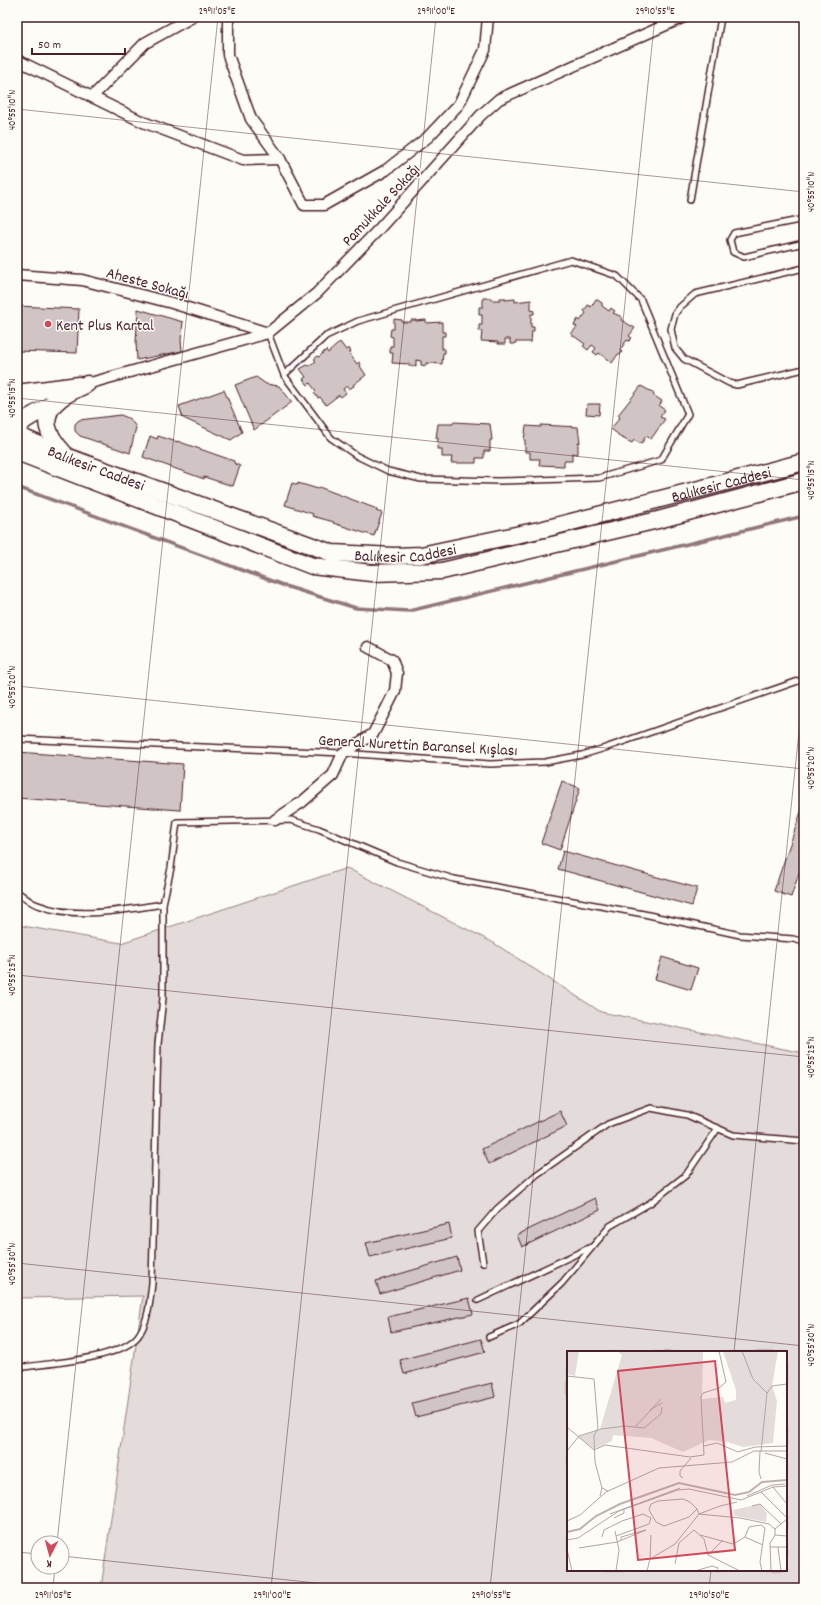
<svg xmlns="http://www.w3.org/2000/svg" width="821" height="1605" viewBox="0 0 821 1605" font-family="Dekko,sans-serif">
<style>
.green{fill:#e3dcda;stroke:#967e82;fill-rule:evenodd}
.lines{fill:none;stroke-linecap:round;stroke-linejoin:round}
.stream{stroke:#91777b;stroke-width:3.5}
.building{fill:#d0c5c4;stroke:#4a1f2b}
.lane-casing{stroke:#4a1f2b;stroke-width:8}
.street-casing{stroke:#4a1f2b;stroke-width:13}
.primary-casing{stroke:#4a1f2b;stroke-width:19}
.lane{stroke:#fdfcf7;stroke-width:5}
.street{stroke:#fdfcf7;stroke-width:10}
.primary{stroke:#fdfcf7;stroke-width:16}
.ticks{fill:none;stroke:#4a1f2b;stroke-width:1;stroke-opacity:0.45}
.poi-dot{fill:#d1495b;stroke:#fdfcf7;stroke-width:1.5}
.labels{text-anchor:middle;stroke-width:3;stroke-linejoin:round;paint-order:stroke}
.street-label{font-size:16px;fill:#4a1f2b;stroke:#fdfcf7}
.poi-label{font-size:16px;fill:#4a1f2b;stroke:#fdfcf7;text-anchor:start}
.inset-river{fill:none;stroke:#c0b1b1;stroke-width:2}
.inset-road{fill:none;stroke:#b5a4a5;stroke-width:1}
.view{fill:#d1495b;fill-opacity:0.15;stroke:#d1495b;stroke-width:2}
.inset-edge{fill:none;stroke:#4a1f2b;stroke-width:2}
.neatline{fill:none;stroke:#4a1f2b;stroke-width:1.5}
.ticks-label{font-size:10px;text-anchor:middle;fill:#4a1f2b}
</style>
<rect width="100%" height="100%" fill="#fdfcf7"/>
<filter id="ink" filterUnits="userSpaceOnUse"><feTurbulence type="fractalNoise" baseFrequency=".025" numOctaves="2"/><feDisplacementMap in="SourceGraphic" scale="8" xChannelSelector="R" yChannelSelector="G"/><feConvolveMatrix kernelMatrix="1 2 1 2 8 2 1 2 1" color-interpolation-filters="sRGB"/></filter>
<g filter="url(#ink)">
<path class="green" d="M347 868 492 942 601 1012 804 1053V1588H101L143 1296 17 1298V925L121 943ZM568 1352H786V1570H568Z"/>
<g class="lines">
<path class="stream" d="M17 487 288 587 356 608 409 611 804 516"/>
</g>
<g class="building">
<path d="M483 298H491V300H500V298H505V300L515 299V302L531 300V310L534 311V314H531V327H534V331H532L531 342H515V344H510V339H505V344H498V342L481 341 482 331H479V325H482V315H479V307H483Z"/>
<path d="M596 299 602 303V306L609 311 611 308 615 311 613 313 622 317 621 320 635 328 629 336 632 338 629 341 627 340 620 350 622 352 620 355 618 354 612 363 599 353 597 355 593 352 596 348 592 345 588 350 583 346 585 344 571 334 577 327 574 325 578 319 580 321 586 313 584 311 588 305 591 307Z"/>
<path d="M18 306 79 309 77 353 17 351Z"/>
<path d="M138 309 183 322 181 340 182 351 137 360 136 342Z"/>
<path d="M394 319 402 320V322H411V320H416V321L426 320V323L442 322V332H445V336H442V349H445V353H443L442 364 426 363V366L421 365V361L416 360V366H409V364L392 363 393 353H390V346H393V337L390 336 391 329H394Z"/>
<path d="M340 342 346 350 349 348 351 352 349 353 357 364 359 362 361 365 360 366 366 375 353 385 354 386 349 389 347 386 343 389 346 393 341 397 339 395 326 405 320 397 318 398 314 393 316 391 310 383 308 385 303 379 306 377 300 369 307 365 309 366 316 361 314 359 318 356 319 357 326 350 328 353Z"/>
<path d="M256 377 266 384 279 386 292 402 254 430 235 385Z"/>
<path d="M641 386 654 393 653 395 662 401 659 406 665 410 660 417 665 419 651 439 646 436 641 444 634 440 632 443 618 436 619 435 611 429 620 417 618 415Z"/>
<path d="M224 390 242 432 231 440 183 418 179 406Z"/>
<path d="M587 404H600L599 415 586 414Z"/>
<path d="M121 415 130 419 136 427 130 453 80 436 75 431V424L79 420Z"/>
<path d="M453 422 490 424 492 440H490V451H484V458H476V463H451L452 457H442V449H437L438 438H436L438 424H453Z"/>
<path d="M541 425 578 427 580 443 578 442V454L572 453V461H564V466L539 465 540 459H530V452H525V440H524L526 426 541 427Z"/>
<path d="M150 436 157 439 158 436 177 442V441L234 461V463L240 466 233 486 204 477V479L143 457Z"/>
<path d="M292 483 298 485V483L318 489 319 487 377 509 376 511 382 513 374 536 333 523 334 522 312 516 313 514 285 505Z"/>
<path d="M17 752 183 764 180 810 17 798Z"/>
<path d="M562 781 580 788 560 850 541 843Z"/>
<path d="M804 803V858L791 897 774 891Z"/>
<path d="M563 851 697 888 692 906 558 869Z"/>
<path d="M662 957 698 968 691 990 655 979Z"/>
<path d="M560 1111 567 1126 489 1164 482 1149Z"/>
<path d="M595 1198 600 1210 522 1247 517 1235Z"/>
<path d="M449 1224 452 1238 370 1257 366 1243Z"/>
<path d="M457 1257 460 1270 380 1294 376 1281Z"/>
<path d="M469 1298 473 1314 391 1332 388 1317Z"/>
<path d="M481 1339 485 1352 404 1374 400 1360Z"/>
<path d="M492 1383 495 1397 416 1417 412 1403Z"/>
</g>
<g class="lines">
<defs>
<g id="lane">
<path d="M690 200 721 17"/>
<path d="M804 219 734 233 730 240 733 252 744 257 804 243"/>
<path d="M804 268 695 294 680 307 675 314 671 329 675 348 684 359 729 383 737 385 749 382 804 369"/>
<path d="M268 333 284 375 331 438 357 456 388 471 421 479 499 481 599 478 661 460 688 414 641 300 617 276 571 260 358 321 326 336 284 375"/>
<path d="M17 739 343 753 490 764 545 762 582 755 605 748 804 679"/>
<path d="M17 892C24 896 30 903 38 905 76 920 123 910 163 904"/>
<path d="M483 1263 478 1231 497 1209 536 1175 608 1124 651 1108 687 1115 733 1135 804 1141"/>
<path d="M478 1300 591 1247"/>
<path d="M489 1337 519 1324 562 1283 610 1226 650 1203 686 1175 718 1128"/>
<path d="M17 1368C47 1363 125 1360 140 1333 149 1318 150 1300 152 1283L158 1044 163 998V904L171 868 177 822 291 820 319 829 397 862 454 879 644 914 740 935 793 939 804 942"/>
</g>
<g id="street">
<path d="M228 17V55L251 119 280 159 304 205H324L386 170 428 137 459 104 485 50 488 17"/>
<path d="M17 60 143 122 243 160 280 159"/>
<path d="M92 97 145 43 192 17"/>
<path d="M17 275 82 280 172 303 268 333"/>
<path d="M87 384 268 333 317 293 379 229 481 115 499 99 684 17"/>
<path d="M275 820 302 802 333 775 343 753 373 734 386 709 395 691 397 673 392 660 368 647"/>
</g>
<g id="primary">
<path d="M17 393 79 385"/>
<path d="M17 406 24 400 38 393"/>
<path d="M17 428 25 420 57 401"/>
<path id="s1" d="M17 435 68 457 332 553 394 556 421 555 544 529 804 462"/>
<path d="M17 452 312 566 371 573 442 571 658 520 804 481"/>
<path d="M64 453C49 437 37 417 60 399 67 393 78 389 87 384"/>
</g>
</defs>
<use href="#lane" class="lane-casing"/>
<use href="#street" class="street-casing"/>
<use href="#primary" class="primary-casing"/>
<use href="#lane" class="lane"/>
<use href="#street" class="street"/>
<use href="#primary" class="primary"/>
</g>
</g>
<path class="ticks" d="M17 109 804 192M17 398 804 480M17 686 804 769M17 975 804 1057M17 1263 804 1346M734 1352 804 684M57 1543 218 17M17 1552 38 1554M62 1556 363 1588M53 1588 55 1567M271 1588 436 17M490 1588 655 17M709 1588 711 1570"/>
<circle class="poi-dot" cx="48" cy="324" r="4"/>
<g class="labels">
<g class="street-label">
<text transform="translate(380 204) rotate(-47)" y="6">Pamukkale Sokağı</text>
<text transform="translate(148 282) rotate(15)" y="6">Aheste Sokağı</text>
<text dy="6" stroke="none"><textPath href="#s1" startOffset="86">Balıkesir Caddesi</textPath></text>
<text dy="6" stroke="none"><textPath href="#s1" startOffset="734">Balıkesir Caddesi</textPath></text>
<text dy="6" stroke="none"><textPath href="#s1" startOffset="410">Balıkesir Caddesi</textPath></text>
<text transform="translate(418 744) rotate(3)" y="6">General Nurettin Baransel Kışlası</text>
</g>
<g class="poi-label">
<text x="56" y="330">Kent Plus Kartal</text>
</g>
</g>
<g transform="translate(567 1351)">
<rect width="220" height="220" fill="#fdfcf7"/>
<path d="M0 0H12L8 25 0 23ZM50 0H136L135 48 156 46 158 52 169 49V39L156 0H211L205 35 210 50 206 92 176 96 160 91 142 89 116 101 84 87 46 84 45 90 27 98 11 86 33 78 55 4ZM193 153 200 162 199 171 168 165 166 159Z" fill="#e3dcda"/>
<path class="inset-river" d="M0 181 13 178 29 165 53 153 112 132 168 144 182 141 195 131 220 129"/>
<path class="inset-road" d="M175 0 186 28 200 42 194 101M0 25 27 28 31 77 27 85 28 111 35 137M200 42 205 35 220 33M83 59 95 52M69 75 94 48M0 76 27 99 38 94 123 106 137 104 134 46 136 42 152 37 159 31 152 0M137 95 150 92 171 101 188 96 220 95M0 100 12 85 34 78 58 75 77 77 94 63 95 56M193 100 192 121 194 128M198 102 220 108M116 127 113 125V120L124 107M206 136 220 153M194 141 220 167M33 145 35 137 41 140M180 145 205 134 218 133M153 155 170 151M185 155 193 153 214 173M130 158 122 166 97 175 89 171 82 159 84 153 91 150 116 148 123 151 130 158 132 163 173 167 202 173 208 178M43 163 113 137M47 167 57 162V159M0 170 13 164 39 141 92 117 165 111 187 100H220M208 178V184L220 185M208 178 220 168M48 180 52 199 49 220M133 184 166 193 178 186 182 176 194 174 198 177 193 211 195 220M35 186 37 179 55 170 76 163 84 167 82 173 49 185M178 186 196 194M0 189 11 187 52 160 111 139 122 138 174 149 206 136 220 135M203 196H220M211 196 214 220M12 197 50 191 79 179 54 186V189M0 198 5 220M141 204 173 220M83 208 84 184M108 213 112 192 127 179 137 188 141 204 156 189M80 220 83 208 108 193 132 163 153 155M128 220 145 215 151 217 149 220M204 220 203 192 208 184"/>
<path class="view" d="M148 10 168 199 71 209 51 20Z"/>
<rect width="220" height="220" class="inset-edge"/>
</g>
<rect width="821" height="1605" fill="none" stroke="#fdfcf7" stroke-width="44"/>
<g transform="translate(50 1555) rotate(186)"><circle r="19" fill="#fdfcf7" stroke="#b5a4a5"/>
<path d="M0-3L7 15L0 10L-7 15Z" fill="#d1495b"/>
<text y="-6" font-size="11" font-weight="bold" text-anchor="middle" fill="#4a1f2b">K</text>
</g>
<path d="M32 48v6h93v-6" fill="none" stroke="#4a1f2b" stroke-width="2"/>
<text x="38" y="48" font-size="12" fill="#4a1f2b" stroke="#fdfcf7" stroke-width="3" paint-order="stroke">50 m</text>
<rect x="22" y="22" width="777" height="1561" class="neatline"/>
<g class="ticks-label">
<text x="217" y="14">29°11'05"E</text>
<text x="436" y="14">29°11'00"E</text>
<text x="655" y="14">29°10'55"E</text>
<text transform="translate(11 110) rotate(-90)" y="4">40°55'10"N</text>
<text transform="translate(810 192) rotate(-90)" y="4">40°55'10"N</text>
<text transform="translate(11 398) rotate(-90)" y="4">40°55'15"N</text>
<text transform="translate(810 480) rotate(-90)" y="4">40°55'15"N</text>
<text transform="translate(11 687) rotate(-90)" y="4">40°55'20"N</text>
<text transform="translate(810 768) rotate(-90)" y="4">40°55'20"N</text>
<text transform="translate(11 975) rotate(-90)" y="4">40°55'25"N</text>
<text transform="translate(810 1057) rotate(-90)" y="4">40°55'25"N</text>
<text transform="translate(11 1264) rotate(-90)" y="4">40°55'30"N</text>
<text transform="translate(810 1345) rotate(-90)" y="4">40°55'30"N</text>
<text x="53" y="1598">29°11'05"E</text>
<text x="272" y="1598">29°11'00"E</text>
<text x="491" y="1598">29°10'55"E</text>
<text x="709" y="1598">29°10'50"E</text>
</g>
</svg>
